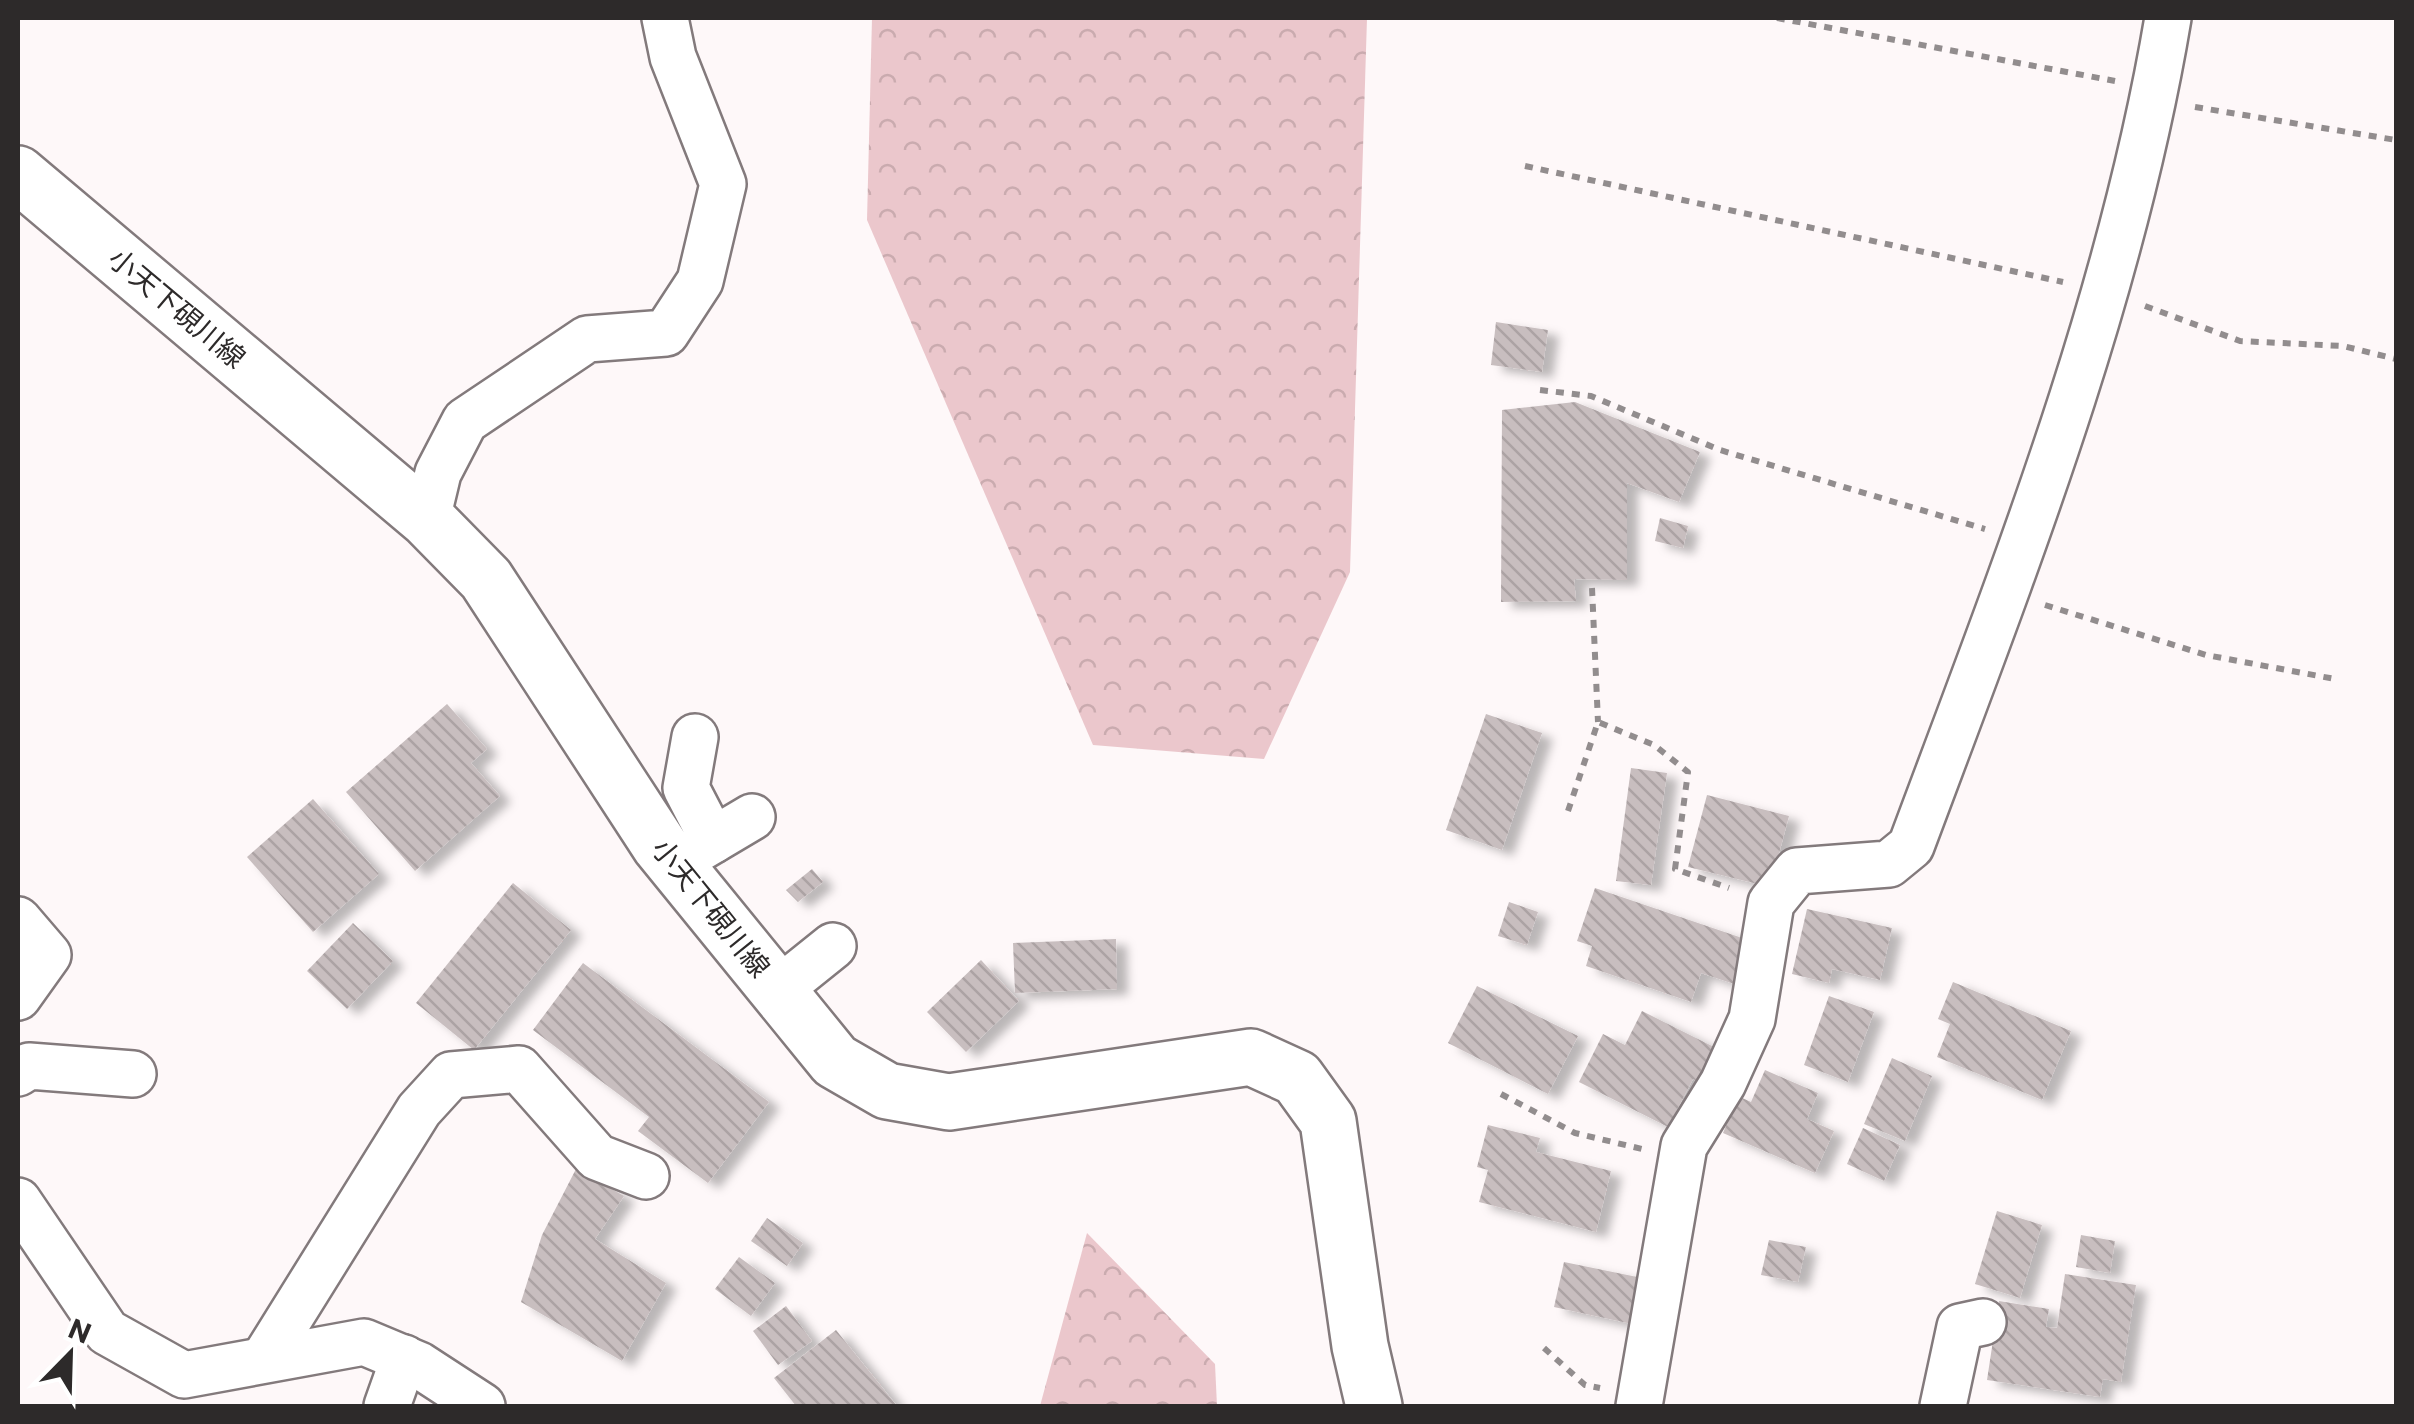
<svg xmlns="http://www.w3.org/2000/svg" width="2414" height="1424" viewBox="0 0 2414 1424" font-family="Commissioner,'Noto Sans JP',sans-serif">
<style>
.forest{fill:url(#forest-crowns)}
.building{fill:url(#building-back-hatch);filter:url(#shadow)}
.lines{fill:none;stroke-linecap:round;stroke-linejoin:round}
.minor-casing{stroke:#837a7c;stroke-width:50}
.major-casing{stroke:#837a7c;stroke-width:60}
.path{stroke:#928d8e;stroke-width:6;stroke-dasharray:8 8;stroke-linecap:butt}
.minor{stroke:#fff;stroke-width:45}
.major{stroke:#fff;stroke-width:55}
.labels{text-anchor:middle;stroke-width:10;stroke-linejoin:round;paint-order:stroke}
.street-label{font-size:28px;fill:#2d2a2a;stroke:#fff}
</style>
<defs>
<pattern id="forest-crowns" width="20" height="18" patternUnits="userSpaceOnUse" patternTransform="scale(2.5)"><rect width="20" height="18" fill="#ebc7cc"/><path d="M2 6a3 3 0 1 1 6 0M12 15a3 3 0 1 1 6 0" fill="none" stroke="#caabaf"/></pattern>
<pattern id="building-back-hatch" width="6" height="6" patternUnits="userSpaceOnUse" patternTransform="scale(2.5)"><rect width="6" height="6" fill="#c8bebf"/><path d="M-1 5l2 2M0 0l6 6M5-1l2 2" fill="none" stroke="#aca3a4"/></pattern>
<filter id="shadow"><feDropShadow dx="11" dy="6" stdDeviation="5" flood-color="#0004"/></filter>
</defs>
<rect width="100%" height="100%" fill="#fef8f9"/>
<g class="forest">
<path d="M872 18H1367L1350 572 1264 759 1093 745 867 220Z"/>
<path d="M1087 1233 1215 1364 1217 1406H1040Z"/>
</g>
<g class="building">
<path d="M1496 322 1548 330 1542 372 1491 365Z"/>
<path d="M1575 402 1700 452 1679 502 1627 483V580L1574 579 1576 601 1501 602 1502 410Z"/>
<path d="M1660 518 1688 526 1683 548 1655 541Z"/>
<path d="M447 704 487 749 471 763 500 796 415 871 346 792Z"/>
<path d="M1486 714 1542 733 1502 850 1446 830Z"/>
<path d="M1631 768 1667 773 1651 885 1616 881Z"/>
<path d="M1707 795 1789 816 1770 887 1688 867Z"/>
<path d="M313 799 379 874 313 932 247 857Z"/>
<path d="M812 869 823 882 798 902 786 890Z"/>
<path d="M513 883 571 930 474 1050 416 1003Z"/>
<path d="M1595 888 1748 940 1734 984 1701 973 1691 1002 1586 966 1592 946 1577 941Z"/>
<path d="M1509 902 1538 912 1527 945 1498 936Z"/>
<path d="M1807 909 1892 928 1880 980 1832 969 1829 983 1792 974Z"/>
<path d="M353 923 393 961 347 1009 307 971Z"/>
<path d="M1116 939 1117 989 1015 993 1013 943Z"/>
<path d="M981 960 1019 1001 966 1052 927 1012Z"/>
<path d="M583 963 769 1102 708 1183 638 1131 649 1117 533 1030Z"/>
<path d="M1953 982 2071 1031 2042 1100 1937 1057 1950 1024 1938 1019Z"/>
<path d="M1477 986 1578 1036 1548 1094 1448 1043Z"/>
<path d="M1829 996 1874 1012 1848 1082 1804 1065Z"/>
<path d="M1642 1011 1722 1051 1704 1085 1693 1079 1668 1127 1579 1082 1603 1034 1625 1045Z"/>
<path d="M1892 1058 1932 1076 1905 1141 1864 1124Z"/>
<path d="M1765 1070 1818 1093 1807 1119 1834 1131 1815 1173 1723 1133 1738 1096 1751 1102Z"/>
<path d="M1488 1125 1540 1138 1536 1152 1611 1171 1596 1232 1479 1202 1488 1170 1477 1167Z"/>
<path d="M1863 1128 1900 1145 1884 1181 1847 1164Z"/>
<path d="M576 1169 624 1196 595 1239 666 1283 622 1361 521 1302 542 1235Z"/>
<path d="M1997 1211 2042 1225 2020 1298 1975 1284Z"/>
<path d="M767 1218 803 1243 787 1266 751 1241Z"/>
<path d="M2081 1235 2115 1241 2110 1273 2076 1267Z"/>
<path d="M1769 1240 1806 1247 1798 1282 1761 1275Z"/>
<path d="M739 1257 775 1283 751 1316 715 1289Z"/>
<path d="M1564 1262 1642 1278 1632 1324 1554 1307Z"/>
<path d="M2065 1274 2136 1285 2121 1382 2103 1379 2100 1397 1987 1380 1999 1301 2049 1309 2046 1327 2057 1328Z"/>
<path d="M786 1306 812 1341 778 1365 753 1331Z"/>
<path d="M836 1330 897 1406H796L774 1378Z"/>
</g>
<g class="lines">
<defs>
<g id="minor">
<path d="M427 519 438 473 465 421 587 339 666 333 700 281 723 184 673 57 665 18"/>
<path d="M695 737 686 788 713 840"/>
<path d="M688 855 752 817"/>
<path d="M18 920 48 955 18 997"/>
<path d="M777 991 833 946"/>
<path d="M18 1073 29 1066 133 1074"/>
<path d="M18 1201 107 1332 184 1375 364 1342 419 1365 482 1406"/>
<path d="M264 1359 419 1110 451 1075 519 1069 597 1157 646 1176"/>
<path d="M387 1406 404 1358"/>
<path d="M1639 1406 1684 1146 1723 1083 1752 1019 1771 903 1797 871 1889 864 1911 846C2012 575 2120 304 2168 18"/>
<path d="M1943 1406 1960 1327 1983 1322"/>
</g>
<path id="major" d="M18 174 427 519 486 579 660 846 835 1061 887 1091 949 1102 1251 1057 1297 1078 1328 1121 1360 1346 1374 1406"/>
</defs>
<use href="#minor" class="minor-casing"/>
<use href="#major" class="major-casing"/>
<g class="path">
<path d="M1777 18 2115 81"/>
<path d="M2195 107 2396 140"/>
<path d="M1525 166 2063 282"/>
<path d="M2145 306 2240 341 2343 346 2396 359"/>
<path d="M1540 390 1591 396 1720 450 1985 529"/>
<path d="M1592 588 1598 722"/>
<path d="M2045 605 2206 655 2335 679"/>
<path d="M1568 811 1598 722 1654 745 1688 772 1675 869 1729 888"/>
<path d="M1501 1094 1575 1133 1642 1149"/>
<path d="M1544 1348 1585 1385 1600 1388"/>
</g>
<use href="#minor" class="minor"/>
<use href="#major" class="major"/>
</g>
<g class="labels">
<g class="street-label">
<text transform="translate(177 308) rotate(40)" y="10">小天下硯川線</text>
<text transform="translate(711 908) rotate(51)" y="10">小天下硯川線</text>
</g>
</g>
<rect width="2414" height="1424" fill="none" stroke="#2d2a2a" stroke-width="40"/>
<g transform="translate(70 1354) rotate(23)" stroke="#ffffff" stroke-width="8" paint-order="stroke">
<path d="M0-8L18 38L0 25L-18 38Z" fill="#2d2a2a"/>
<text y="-15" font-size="28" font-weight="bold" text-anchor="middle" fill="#2d2a2a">N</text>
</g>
</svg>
